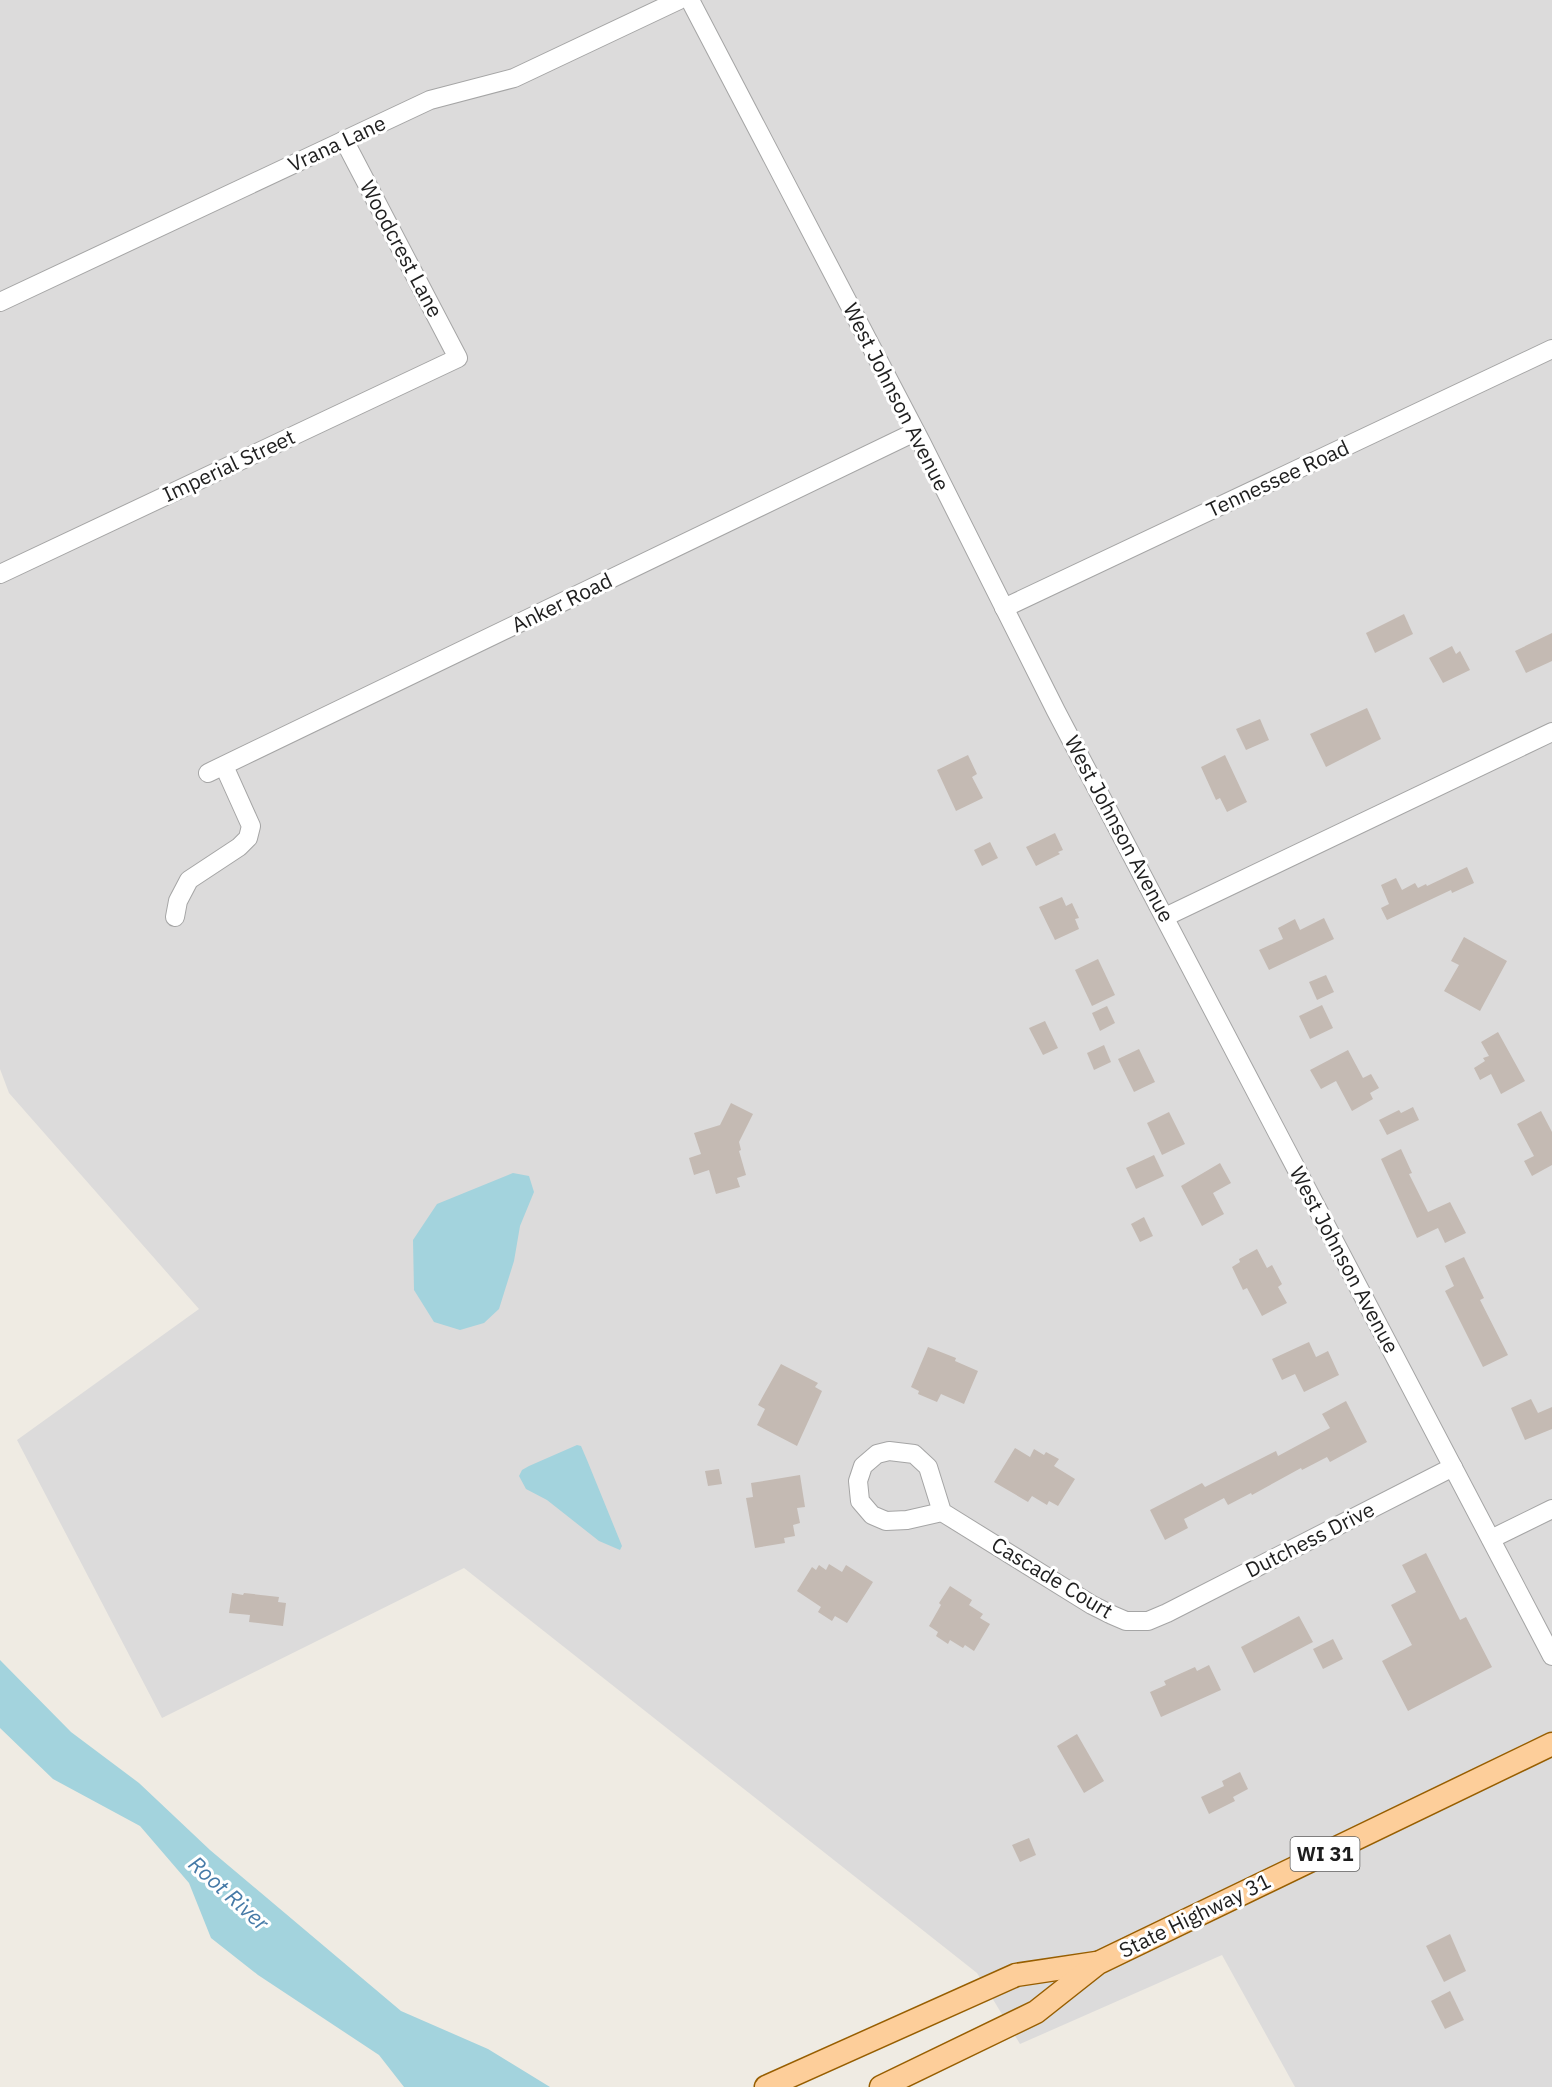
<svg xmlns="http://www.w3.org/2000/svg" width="1552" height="2087" viewBox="0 0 1552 2087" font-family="'IBM Plex Sans',sans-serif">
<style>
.residential{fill:#dcdbdb}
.water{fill:#a3d3dd}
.building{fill:#c4bab3}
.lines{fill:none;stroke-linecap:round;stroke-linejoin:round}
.minor-casing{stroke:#a5a5a5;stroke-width:20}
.major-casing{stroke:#975e00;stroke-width:25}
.minor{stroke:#fff;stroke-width:18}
.major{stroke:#fdce9a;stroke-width:22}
.labels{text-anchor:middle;stroke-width:6;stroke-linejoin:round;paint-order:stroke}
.shield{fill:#fff;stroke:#626262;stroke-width:1.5}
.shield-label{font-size:20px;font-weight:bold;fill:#1e1e1e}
.street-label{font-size:21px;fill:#1e1e1e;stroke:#fff}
.water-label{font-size:22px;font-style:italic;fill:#467aa7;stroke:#fff}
</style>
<rect width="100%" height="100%" fill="#efebe3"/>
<path class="residential" d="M0 0H1552V2087H1295L1222 1955 1020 2044 977 1973 464 1568 162 1718 17 1440 199 1309 9 1093 0 1069Z"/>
<g class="water">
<path d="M513 1173 529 1176 534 1192 520 1226 514 1261 499 1309 484 1323 460 1330 434 1322 414 1290 413 1240 437 1204Z"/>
<path d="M577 1445 581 1446 587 1460 622 1546 620 1550 599 1541 547 1500 526 1489 519 1476 522 1470 529 1466Z"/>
<path d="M0 1660 71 1732 139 1783 210 1850 401 2011 488 2049 550 2087H404L379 2055 258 1975 211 1938 189 1883 140 1826 53 1779 0 1728Z"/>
</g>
<g class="building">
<path d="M1404 614 1413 634 1375 653 1366 633Z"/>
<path d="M1552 633V661L1526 673 1515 651Z"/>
<path d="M1452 646 1456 654 1460 651 1470 670 1443 683 1429 658Z"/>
<path d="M1367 708 1381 739 1326 767 1310 734Z"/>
<path d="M1260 719 1269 740 1246 750 1236 729Z"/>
<path d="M968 755 977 774 972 777 983 798 956 811 937 770Z"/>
<path d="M1225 755 1247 802 1227 812 1220 798 1216 800 1201 767Z"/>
<path d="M1055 833 1063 850 1058 852 1060 854 1036 866 1026 847Z"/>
<path d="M990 842 998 858 982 866 974 850Z"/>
<path d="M1467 867 1474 883 1452 893 1451 890 1387 920 1381 908 1389 904 1381 885 1396 878 1402 890 1415 883 1418 888 1426 884 1427 886Z"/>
<path d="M1062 897 1066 906 1072 903 1079 918 1075 919 1079 929 1055 940 1039 907Z"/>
<path d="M1324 918 1334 939 1269 970 1259 950 1283 939 1278 928 1295 919 1300 930Z"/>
<path d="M1464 937 1507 961 1480 1011 1444 991 1459 965 1451 961Z"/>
<path d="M1098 959 1115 995 1092 1006 1075 970Z"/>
<path d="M1326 975 1334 992 1317 1000 1309 982Z"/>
<path d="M1322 1005 1333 1028 1310 1039 1299 1016Z"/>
<path d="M1107 1006 1115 1023 1100 1031 1092 1013Z"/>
<path d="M1045 1021 1058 1048 1043 1055 1029 1028Z"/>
<path d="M1498 1032 1525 1081 1501 1094 1491 1074 1480 1080 1474 1068 1485 1061 1483 1058 1489 1056 1481 1042Z"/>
<path d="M1104 1045 1111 1062 1094 1070 1087 1053Z"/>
<path d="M1139 1049 1155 1082 1134 1092 1118 1059Z"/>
<path d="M1348 1050 1363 1078 1371 1074 1379 1088 1370 1093 1373 1099 1352 1111 1336 1081 1321 1089 1310 1070Z"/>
<path d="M731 1103 753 1114 739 1142 741 1150 739 1151 746 1175 737 1178 740 1187 716 1194 709 1170 694 1175 689 1158 701 1154 694 1133 720 1125Z"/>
<path d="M1413 1107 1419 1120 1387 1135 1379 1120 1399 1110 1401 1113Z"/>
<path d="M1541 1111 1552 1132V1165L1532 1176 1524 1161 1534 1156 1517 1124Z"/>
<path d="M1169 1112 1185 1144 1162 1155 1147 1123Z"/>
<path d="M1401 1149 1412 1173 1409 1174 1428 1212 1450 1202 1466 1233 1445 1243 1438 1228 1417 1238 1381 1159Z"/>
<path d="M1154 1155 1164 1176 1136 1189 1126 1168Z"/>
<path d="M1220 1163 1231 1183 1213 1193 1224 1214 1202 1226 1181 1186Z"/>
<path d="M1144 1217 1153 1236 1140 1242 1131 1224Z"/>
<path d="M1257 1249 1267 1268 1272 1265 1282 1284 1278 1287 1287 1303 1262 1316 1247 1288 1243 1290 1232 1267 1240 1262 1239 1259Z"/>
<path d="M1464 1257 1484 1298 1480 1300 1508 1355 1483 1367 1445 1291 1454 1286 1445 1266Z"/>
<path d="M1309 1342 1316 1357 1328 1351 1339 1375 1304 1392 1295 1374 1282 1380 1272 1359Z"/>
<path d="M928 1347 956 1358 955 1361 978 1371 964 1404 941 1394 937 1402 918 1394 919 1391 911 1387Z"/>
<path d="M781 1364 818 1383 815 1387 822 1391 797 1446 757 1425 765 1409 758 1405Z"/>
<path d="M1531 1399 1538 1413 1552 1407V1429L1525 1440 1511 1408Z"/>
<path d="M1346 1401 1367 1442 1330 1462 1327 1457 1302 1470 1301 1468 1252 1495 1251 1493 1228 1505 1224 1498 1184 1519 1188 1528 1165 1540 1150 1510 1202 1483 1205 1487 1276 1451 1278 1456 1330 1428 1322 1414Z"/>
<path d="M1015 1448 1030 1457 1034 1449 1044 1455 1046 1452 1059 1459 1054 1466 1075 1479 1058 1506 1049 1501 1047 1505 1032 1496 1028 1502 994 1482Z"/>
<path d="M719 1469 722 1484 708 1486 705 1471Z"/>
<path d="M800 1475 805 1507 797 1508 800 1523 793 1525 795 1536 784 1538 785 1543 755 1548 746 1498 753 1497 751 1483Z"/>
<path d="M1426 1553 1460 1620 1466 1617 1492 1667 1408 1711 1382 1661 1412 1645 1391 1605 1416 1592 1402 1565Z"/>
<path d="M829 1564 842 1572 846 1565 873 1582 847 1623 835 1616 832 1621 818 1612 821 1607 797 1591 812 1567 816 1570 819 1565 826 1570Z"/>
<path d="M950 1586 972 1600 969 1605 983 1614 980 1618 990 1624 974 1651 965 1645 963 1648 950 1640 948 1644 936 1636 938 1632 929 1626 941 1605 939 1603Z"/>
<path d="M232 1593 243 1595 244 1593 279 1597 278 1602 286 1603 283 1626 249 1622 250 1615 229 1613Z"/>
<path d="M1299 1616 1313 1642 1254 1673 1241 1647Z"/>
<path d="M1333 1639 1343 1659 1323 1669 1313 1649Z"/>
<path d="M1209 1665 1221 1690 1161 1717 1150 1692 1166 1685 1164 1681 1195 1667 1197 1671Z"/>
<path d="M1077 1734 1104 1781 1084 1793 1057 1746Z"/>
<path d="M1240 1772 1248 1789 1233 1797 1235 1801 1209 1814 1201 1797 1224 1786 1222 1781Z"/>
<path d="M1029 1838 1036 1855 1020 1862 1012 1845Z"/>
<path d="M1450 1934 1466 1971 1444 1982 1426 1946Z"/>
<path d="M1450 1991 1464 2020 1445 2029 1431 2001Z"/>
</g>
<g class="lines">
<defs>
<g id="minor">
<path d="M690 0 921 442 1056 711 1552 1656"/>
<path d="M0 302 430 100 514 78 679 0"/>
<path d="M0 574 458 358 344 140"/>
<path d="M1004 608 1552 349"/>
<path d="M208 773 915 432"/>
<path d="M175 917 178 901 189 880 239 847 248 838 251 826 224 766"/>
<path d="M1165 917 1552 732"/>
<path d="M942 1512 907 1520 886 1521 872 1515 860 1501 858 1481 863 1466 877 1454 889 1451 914 1454 928 1467 942 1512 1092 1605 1112 1615 1126 1621H1148L1167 1613 1453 1467"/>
<path d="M1491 1539 1552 1509"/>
</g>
<g id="major">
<path d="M766 2087 1016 1975 1096 1963"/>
<path d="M881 2087 1036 2012 1098 1963 1552 1744"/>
</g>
</defs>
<use href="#minor" class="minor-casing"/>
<use href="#major" class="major-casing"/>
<use href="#minor" class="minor"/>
<use href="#major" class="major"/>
</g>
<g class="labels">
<rect class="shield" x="1290.5" y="1837" width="69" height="34" rx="4.5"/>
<g class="shield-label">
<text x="1325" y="1861">WI 31</text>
</g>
<g class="street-label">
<text transform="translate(337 144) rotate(-25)" y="7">Vrana Lane</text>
<text transform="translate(401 249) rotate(62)" y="7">Woodcrest Lane</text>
<text transform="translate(896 397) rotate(63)" y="7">West Johnson Avenue</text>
<text transform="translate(229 466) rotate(-25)" y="7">Imperial Street</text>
<text transform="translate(1278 479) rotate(-25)" y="7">Tennessee Road</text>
<text transform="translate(562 603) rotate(-26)" y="7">Anker Road</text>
<text transform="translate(1119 829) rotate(62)" y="7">West Johnson Avenue</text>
<text transform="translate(1344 1260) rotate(62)" y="7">West Johnson Avenue</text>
<text transform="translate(1310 1540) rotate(-27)" y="7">Dutchess Drive</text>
<text transform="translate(1052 1578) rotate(31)" y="7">Cascade Court</text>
<text transform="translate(1195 1916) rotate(-26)" y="7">State Highway 31</text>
</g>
<g class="water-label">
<text transform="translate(229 1893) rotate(42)" y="8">Root River</text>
</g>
</g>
</svg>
